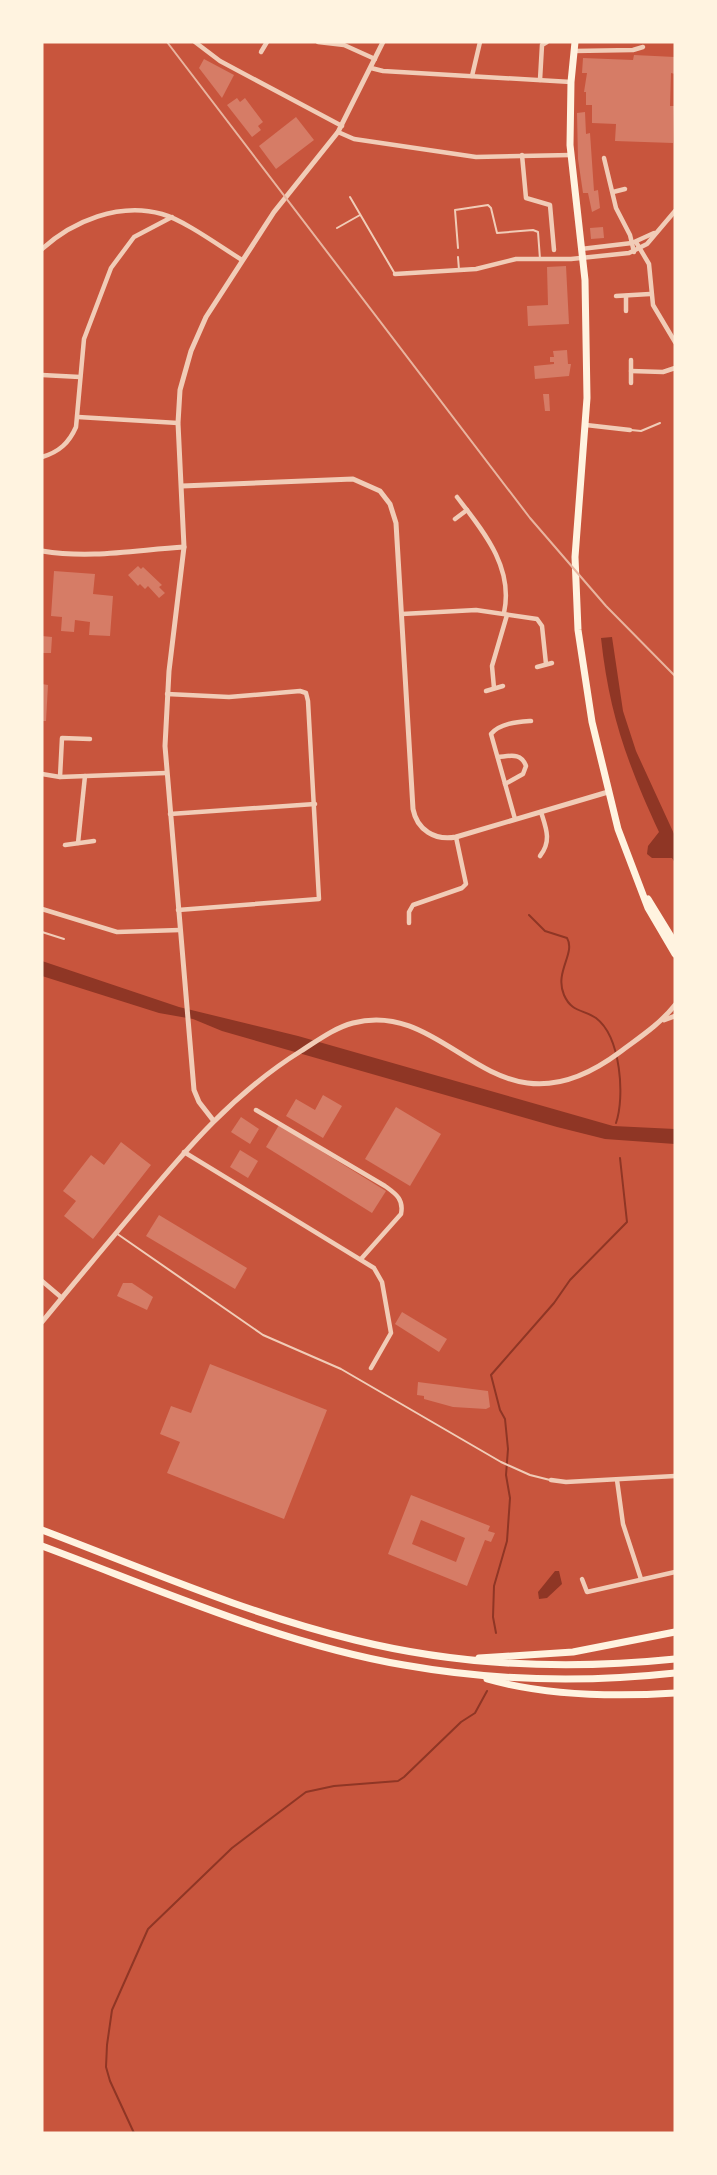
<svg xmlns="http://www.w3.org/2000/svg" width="717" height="2175" viewBox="0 0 717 2175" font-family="'Golos Text',sans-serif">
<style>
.water{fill:#8f3625}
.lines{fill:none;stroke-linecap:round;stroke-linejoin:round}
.stream{stroke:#8f3625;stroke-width:2}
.building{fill:#d67c66;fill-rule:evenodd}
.service{stroke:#f1ccb7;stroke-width:2}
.minor{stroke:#f1ccb7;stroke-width:4.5}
.tertiary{stroke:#f1ccb7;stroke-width:5}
.primary{stroke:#fff3e0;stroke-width:7}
.trunk{stroke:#fff3e0;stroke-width:7}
.rail{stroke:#e9b49f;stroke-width:2}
</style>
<rect width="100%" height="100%" fill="#c8553d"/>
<g class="water">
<path d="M612 637 623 711 636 751 675 836V863L672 858H652L647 854 648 846 659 832C627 763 609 713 601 638Z"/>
<path d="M42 961 179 1007 298 1036 613 1126 675 1129V1144L605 1139 557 1127 222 1031 193 1019 159 1013 42 976Z"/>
<path d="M555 1571H559L562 1584 547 1598 539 1599 538 1592Z"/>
</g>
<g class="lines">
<g class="stream">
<path d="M529 915 545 931 567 938C576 953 554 972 564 995 572 1013 583 1009 596 1018 621 1037 625 1097 616 1123"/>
<path d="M496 1633 493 1617 494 1586 507 1541 510 1498 506 1475 508 1449 505 1419 500 1410 491 1375 554 1303 570 1280 627 1222 620 1158"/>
<path d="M134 2133 110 2081 106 2067 107 2045 112 2010 148 1929 232 1848 306 1792 334 1786 398 1781 404 1777 461 1722 475 1713 487 1691"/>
</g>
</g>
<g class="building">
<path d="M634 55 675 57V74L671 73 670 106H674L673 143 615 141 616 124 592 123V105H586V92H584L587 73H582L583 58 633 60Z"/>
<path d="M204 59 234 75 222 98 199 68Z"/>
<path d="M237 98 240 102 245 98 263 122 258 126 261 130 252 137 227 105Z"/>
<path d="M585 112 586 134 590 133 594 191 598 190 600 208 592 212 588 193H583L578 159 577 113Z"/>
<path d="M296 117 314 140 276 169 259 146Z"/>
<path d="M603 227 604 238 591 239 590 228Z"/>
<path d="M566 266 569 324 528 326 527 306 548 305 547 267Z"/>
<path d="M567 350 568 364H571L569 376 535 379 534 366 554 364V362H550V357H554L553 351Z"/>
<path d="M543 394H549L550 411H545Z"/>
<path d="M138 566 141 569 143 567 162 585 159 587 165 593 159 598 148 586 145 589 140 584 138 586 128 575Z"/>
<path d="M54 571 95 574 93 594 113 596 110 636 89 635 90 622 75 620 74 632 61 631 62 617 51 616Z"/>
<path d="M42 636 52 637 51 653H42Z"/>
<path d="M42 684 48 685 46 721H42Z"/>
<path d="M323 1095 342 1106 323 1138 286 1116 296 1099 315 1110Z"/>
<path d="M396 1107 441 1134 410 1186 365 1159Z"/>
<path d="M241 1117 259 1129 250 1144 231 1132Z"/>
<path d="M279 1125 386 1191 372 1213 266 1147Z"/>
<path d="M121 1142 151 1165 93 1239 64 1216 76 1201 63 1191 91 1155 104 1165Z"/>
<path d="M240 1150 258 1161 248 1178 230 1167Z"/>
<path d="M159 1215 247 1268 235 1289 146 1236Z"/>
<path d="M123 1283H132L153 1297 147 1310 117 1296Z"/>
<path d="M402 1312 447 1339 439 1352 395 1324Z"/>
<path d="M210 1364 327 1410 284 1519 167 1473 180 1442 160 1434 171 1406 191 1413Z"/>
<path d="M418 1382 488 1391 490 1407 486 1409 453 1407 424 1399V1396L417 1395Z"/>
<path d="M411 1495 490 1526 488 1531 495 1533 491 1542 485 1540 467 1586 388 1554ZM421 1520 465 1538 456 1562 412 1544Z"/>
</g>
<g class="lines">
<g class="service">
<path d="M350 197 395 274"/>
<path d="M337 228 360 215"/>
<path d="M458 248 455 210 488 205 491 208 497 233 533 230 538 232 540 259"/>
<path d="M458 257 459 270"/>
<path d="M631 430 641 431 660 423"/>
<path d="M42 932 64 939"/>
<path d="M116 1233 263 1335 341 1369 501 1462 530 1475 550 1480"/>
</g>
<g class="minor">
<path d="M195 42 220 61 342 126"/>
<path d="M318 42 344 45 375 59"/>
<path d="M574 51 633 50 643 47"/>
<path d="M261 52 267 42"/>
<path d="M371 68 383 71 571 82"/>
<path d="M472 76 480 42"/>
<path d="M540 80 542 45 547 42"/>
<path d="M338 132 354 139 476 157 571 155"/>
<path d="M522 155 526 198 550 205 554 250"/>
<path d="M604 158 616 208 630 235 634 252"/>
<path d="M613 192 625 189"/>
<path d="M636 242 649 264 653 305 675 342"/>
<path d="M42 249C73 221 119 202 162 214 184 220 221 247 242 260"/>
<path d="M581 249 632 243 654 233"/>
<path d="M395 274 476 269 516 259H571L629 253 647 244 675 211"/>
<path d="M616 296 650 294"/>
<path d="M626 311V296"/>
<path d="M631 371 663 372 675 368"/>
<path d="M42 375 80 377"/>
<path d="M631 383V360"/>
<path d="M78 417 178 423"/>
<path d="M586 425 630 430"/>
<path d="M42 457C59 452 69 443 76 427L84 339 111 268 134 237 172 217"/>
<path d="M457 497C483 531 514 567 504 613"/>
<path d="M455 519 467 510"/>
<path d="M402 614 476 610 537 619 542 626 546 664"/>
<path d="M537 667 552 663"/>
<path d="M494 688 492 666 507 615"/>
<path d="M486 691 503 686"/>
<path d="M167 694 229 697 300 691 306 693 308 701 319 899 178 910"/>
<path d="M498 757C510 756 521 752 526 766L523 774 505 784"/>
<path d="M42 774 60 777 166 773"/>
<path d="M60 777 62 738 90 739"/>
<path d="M170 814 315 804"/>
<path d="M515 819 491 734C500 723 518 722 531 721"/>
<path d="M78 843 85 776"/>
<path d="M65 845 94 841"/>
<path d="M540 856C552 841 546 828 541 812"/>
<path d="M42 909 117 932 180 930"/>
<path d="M409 923V912L413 905 462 888 466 884 456 837"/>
<path d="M256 1110 385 1186C396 1194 404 1199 401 1214L361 1259"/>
<path d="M184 1152 374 1268 382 1282 391 1333 371 1368"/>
<path d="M42 1281 62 1298"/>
<path d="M551 1480 566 1482 675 1476"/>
<path d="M617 1480 623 1524 641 1579"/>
<path d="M582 1579 587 1592 675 1572"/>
</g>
<g class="tertiary">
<path d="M182 486 353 479 380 491 390 504 396 523 413 809C417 830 435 841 456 837L608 792"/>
<path d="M42 551C91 559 136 550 184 547"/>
<path d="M664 1020 675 1016"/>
<path d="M213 1120 199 1102 194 1090 165 746 169 671 184 547 178 423 180 390 191 351 206 317 274 212 338 132 383 42"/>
<path d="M42 1322C74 1283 106 1245 138 1207 187 1148 235 1092 301 1051 317 1041 334 1028 353 1023 453 997 493 1147 620 1052 640 1037 659 1025 675 1005"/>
</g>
<g class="primary">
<path d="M575 42 571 82 570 145 585 280 587 398 575 557 578 630 592 722 618 829 648 908 675 954"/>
<path d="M648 899 675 943"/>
</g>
<g class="trunk">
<path d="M42 1530C145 1569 248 1614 355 1640 460 1666 568 1670 675 1659"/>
<path d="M42 1546C158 1589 281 1644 404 1665 494 1681 584 1683 675 1673"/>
<path d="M479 1658 573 1652 675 1632"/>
<path d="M487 1679C547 1696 613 1697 675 1693"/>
</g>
<path class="rail" d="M167 42 530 518 606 606 675 676"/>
</g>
<rect width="717" height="2175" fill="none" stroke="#fff3e0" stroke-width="87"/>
</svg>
